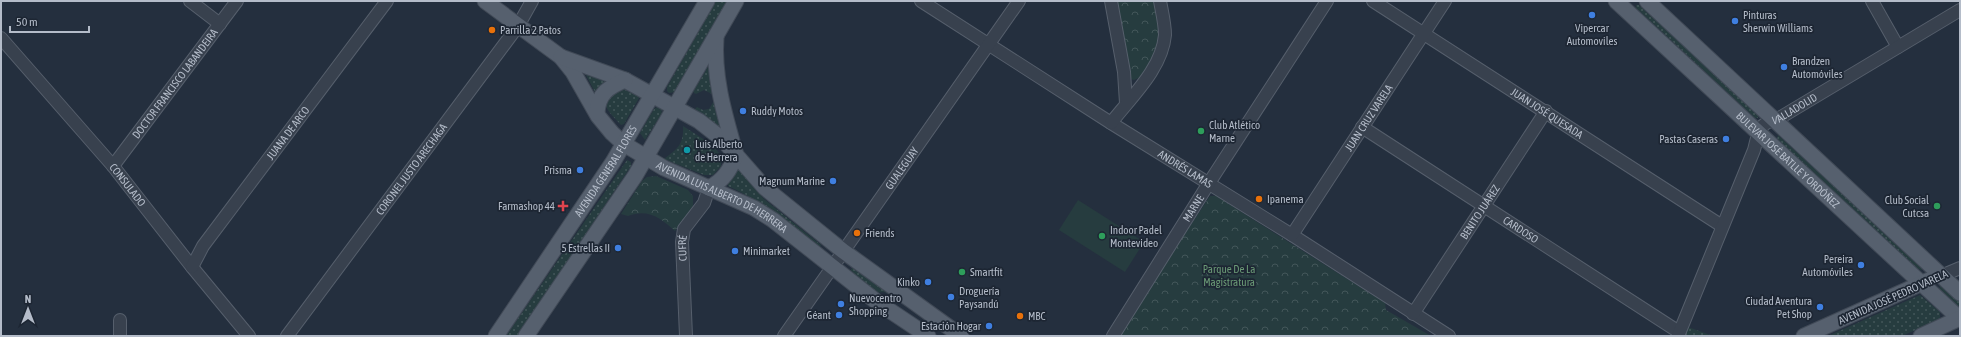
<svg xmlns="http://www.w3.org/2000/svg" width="1961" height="337" viewBox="0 0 1961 337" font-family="'Asap Condensed',sans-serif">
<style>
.grass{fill:url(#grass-dots)}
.forest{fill:url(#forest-crowns)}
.garden{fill:#263c3f}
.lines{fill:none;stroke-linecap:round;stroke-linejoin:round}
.minor-casing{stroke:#565f6c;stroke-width:14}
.major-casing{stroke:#414a57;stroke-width:17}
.minor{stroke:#38414e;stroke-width:12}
.major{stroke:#56606e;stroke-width:15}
.shop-dot{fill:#3f7fe0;stroke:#1d2633;stroke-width:1.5}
.food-dot{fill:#e8710a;stroke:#1d2633;stroke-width:1.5}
.leisure-dot{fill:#2e9e5b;stroke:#1d2633;stroke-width:1.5}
.culture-dot{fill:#0f9aa8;stroke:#1d2633;stroke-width:1.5}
.health-dot{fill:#e0444e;stroke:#1d2633;stroke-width:1.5}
.labels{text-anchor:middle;stroke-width:3.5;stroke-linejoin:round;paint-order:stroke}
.poi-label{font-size:11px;fill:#b4bcc9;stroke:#1d2633;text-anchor:start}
.street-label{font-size:11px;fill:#b4bcc9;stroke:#1d2633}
.park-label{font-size:11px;fill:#6b9a76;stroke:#1d2633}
</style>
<defs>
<pattern id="grass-dots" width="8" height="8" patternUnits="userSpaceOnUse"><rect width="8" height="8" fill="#263c3f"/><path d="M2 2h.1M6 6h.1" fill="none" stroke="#435659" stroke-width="1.8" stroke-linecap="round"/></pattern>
<pattern id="forest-crowns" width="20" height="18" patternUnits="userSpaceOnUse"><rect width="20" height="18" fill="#263c3f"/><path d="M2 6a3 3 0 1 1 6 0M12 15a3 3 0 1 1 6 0" fill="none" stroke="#435659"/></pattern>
</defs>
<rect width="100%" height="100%" fill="#242f3e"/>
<g class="grass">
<path d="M716 1H727L675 92 669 93 667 91V87Z"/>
<path d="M1636 5H1639L1758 115V118H1755L1636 8Z"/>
<path d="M711 62 715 93 712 94 704 90 696 94 693 92Z"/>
<path d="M578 68 611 83 601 86 595 92 586 75Z"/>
<path d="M620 88 638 95 639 98 624 124 621 125C614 117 604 110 605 98Z"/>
<path d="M714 101 722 127 720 128 694 110 697 107 703 110 709 109Z"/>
<path d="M657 107 661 109 662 113 645 140 640 133 654 109Z"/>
<path d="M683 126 711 144 721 155V166L713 175H704L664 159C677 149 684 145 683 126Z"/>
<path d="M1778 135 1922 266V270L1918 269 1777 139Z"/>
<path d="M627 160 631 162V166L518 336H506Z"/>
<path d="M737 170H739L764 199 821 245 819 248C790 225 763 202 728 186V181Z"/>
<path d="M852 268 895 297 884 292 876 293 849 273Z"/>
<path d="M1940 286H1944L1960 302V306H1957L1939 290Z"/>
<path d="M1920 295 1940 312V319L1902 336H1828Z"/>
<path d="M1688 327 1713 336H1685Z"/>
</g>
<g class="forest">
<path d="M1115 1H1156L1160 26V47L1143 76 1134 80 1128 78Z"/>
<path d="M656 176 688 190 693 196V206L675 231C661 218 648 208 628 216L621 214 642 181 647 177Z"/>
<path d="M1210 196H1216L1385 303 1386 310 1431 336H1117Z"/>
</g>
<path class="garden" d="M1078 200 1144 242 1125 272 1059 230Z"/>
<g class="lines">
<defs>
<g id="minor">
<path d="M190 1 220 24"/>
<path id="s1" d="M921 1 1111 123 1292 235 1449 336"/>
<path d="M1111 1 1124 72 1126 103"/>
<path id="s2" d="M1373 1 1722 226"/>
<path d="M1872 1 1898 47"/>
<path id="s3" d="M1 38 113 166 192 267 249 336"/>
<path d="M1111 123C1131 97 1162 69 1165 35 1165 24 1162 12 1160 1"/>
<path id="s4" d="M1362 127 1679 332"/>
<path id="s5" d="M113 166 237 1"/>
<path id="s6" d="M1292 235 1445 1"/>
<path id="s7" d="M192 267 203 246 387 1"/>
<path d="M1941 276 1960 268"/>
<path id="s8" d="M1413 314 1546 111"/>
<path d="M120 320V336"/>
<path id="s9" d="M287 336 518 26 532 1"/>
<path id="s10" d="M686 336 682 242 684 229 704 203 709 188"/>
<path id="s11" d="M784 336 1019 1"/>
<path id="s12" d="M1113 336 1209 183 1327 1"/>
<path id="s13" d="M1678 336 1754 150C1758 135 1758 122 1776 120L1960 10"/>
</g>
<g id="major">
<path id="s14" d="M485 1 561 57 573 72 598 116 612 133 624 144 664 168 754 208 773 220 877 302 928 336"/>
<path id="s15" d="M1616 1 1960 319"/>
<path d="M1647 1 1960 293"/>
<path d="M561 57 625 80 699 121 722 139 765 188 843 251 961 336"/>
<path d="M597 113C598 93 609 87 625 80"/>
<path d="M709 188C724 180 730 170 736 155 725 116 713 78 716 37"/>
<path id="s16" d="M496 336 613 162 707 1"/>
<path d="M526 336 635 176 736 1"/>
<path d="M1804 336 1929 280"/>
<path d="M1921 336 1960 318"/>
</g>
</defs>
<use href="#minor" class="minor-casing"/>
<use href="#major" class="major-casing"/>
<use href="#minor" class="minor"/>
<use href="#major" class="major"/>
</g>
<g class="shop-dot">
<circle cx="1592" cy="15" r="4"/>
<circle cx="1735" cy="21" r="4"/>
<circle cx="1784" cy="67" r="4"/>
<circle cx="743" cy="111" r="4"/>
<circle cx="1726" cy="139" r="4"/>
<circle cx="580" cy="170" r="4"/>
<circle cx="833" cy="181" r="4"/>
<circle cx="618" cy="248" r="4"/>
<circle cx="735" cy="251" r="4"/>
<circle cx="1861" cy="265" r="4"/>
<circle cx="928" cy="282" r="4"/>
<circle cx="951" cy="297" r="4"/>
<circle cx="841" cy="304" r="4"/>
<circle cx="1820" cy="307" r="4"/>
<circle cx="839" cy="315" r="4"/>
<circle cx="989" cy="326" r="4"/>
</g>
<g class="food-dot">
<circle cx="492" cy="30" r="4"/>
<circle cx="1259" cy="199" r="4"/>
<circle cx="857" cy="233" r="4"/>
<circle cx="1020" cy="316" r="4"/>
</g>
<g class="leisure-dot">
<circle cx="1201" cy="131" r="4"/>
<circle cx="1937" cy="206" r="4"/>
<circle cx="1102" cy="236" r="4"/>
<circle cx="962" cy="272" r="4"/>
</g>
<circle class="culture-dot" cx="687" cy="150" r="4"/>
<path class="health-dot" d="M561 200h4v4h4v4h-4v4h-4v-4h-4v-4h4z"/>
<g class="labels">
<g class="poi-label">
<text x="1743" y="19">Pinturas<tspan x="1743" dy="13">Sherwin Williams</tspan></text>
<text x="1592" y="32" text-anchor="middle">Vipercar<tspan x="1592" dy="13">Automoviles</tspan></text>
<text x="500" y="34">Parrilla 2 Patos</text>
<text x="1792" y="65">Brandzen<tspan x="1792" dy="13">Automóviles</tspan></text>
<text x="751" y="115">Ruddy Motos</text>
<text x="1209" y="129">Club Atlético<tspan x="1209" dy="13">Marne</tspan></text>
<text x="1718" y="143" text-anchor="end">Pastas Caseras</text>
<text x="695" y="148">Luis Alberto<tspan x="695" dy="13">de Herrera</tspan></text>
<text x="572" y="174" text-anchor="end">Prisma</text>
<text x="825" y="185" text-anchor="end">Magnum Marine</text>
<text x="1267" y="203">Ipanema</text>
<text x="1929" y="204" text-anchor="end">Club Social<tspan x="1929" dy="13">Cutcsa</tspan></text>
<text x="555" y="210" text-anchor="end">Farmashop 44</text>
<text x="1110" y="234">Indoor Padel<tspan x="1110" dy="13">Montevideo</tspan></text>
<text x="865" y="237">Friends</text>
<text x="610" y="252" text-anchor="end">5 Estrellas II</text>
<text x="743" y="255">Minimarket</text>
<text x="1853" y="263" text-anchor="end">Pereira<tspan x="1853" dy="13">Automóviles</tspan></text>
<text x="970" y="276">Smartfit</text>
<text x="920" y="286" text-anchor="end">Kinko</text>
<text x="959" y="295">Droguería<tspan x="959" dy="13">Paysandú</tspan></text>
<text x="849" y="302">Nuevocentro<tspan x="849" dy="13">Shopping</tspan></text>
<text x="1812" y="305" text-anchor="end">Ciudad Aventura<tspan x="1812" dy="13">Pet Shop</tspan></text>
<text x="831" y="319" text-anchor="end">Géant</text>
<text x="1028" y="320">MBC</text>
<text x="981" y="330" text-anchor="end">Estación Hogar</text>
</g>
<g class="street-label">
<text dy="4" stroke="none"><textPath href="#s5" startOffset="103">DOCTOR FRANCISCO LABANDEIRA</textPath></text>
<text dy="4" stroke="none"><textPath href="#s13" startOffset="263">VALLADOLID</textPath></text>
<text dy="4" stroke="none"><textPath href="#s2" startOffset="207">JUAN JOSÉ QUESADA</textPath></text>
<text dy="4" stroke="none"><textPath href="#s6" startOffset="140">JUAN CRUZ VARELA</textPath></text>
<text dy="4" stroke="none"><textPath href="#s7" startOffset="165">JUANA DE ARCO</textPath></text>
<text dy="4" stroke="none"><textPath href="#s15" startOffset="234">BULEVAR JOSÉ BATLLE Y ORDÓÑEZ</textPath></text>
<text dy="4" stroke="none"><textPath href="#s11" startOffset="205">GUALEGUAY</textPath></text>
<text dy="4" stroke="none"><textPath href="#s9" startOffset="208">CORONEL JUSTO ARECHAGA</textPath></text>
<text dy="4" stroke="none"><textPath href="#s1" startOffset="313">ANDRÉS LAMAS</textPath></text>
<text dy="4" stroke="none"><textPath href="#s16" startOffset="198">AVENIDA GENERAL FLORES</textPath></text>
<text dy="4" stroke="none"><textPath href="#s3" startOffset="194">CONSULADO</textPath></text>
<text dy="4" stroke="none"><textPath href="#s14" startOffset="314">AVENIDA LUIS ALBERTO DE HERRERA</textPath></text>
<text dy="4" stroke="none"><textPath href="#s12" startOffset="151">MARNE</textPath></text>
<text dy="4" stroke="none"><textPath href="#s8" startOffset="122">BENITO JUÁREZ</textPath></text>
<text dy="4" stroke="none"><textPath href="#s4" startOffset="189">CARDOSO</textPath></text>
<text dy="4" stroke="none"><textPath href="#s10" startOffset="88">CUFRÉ</textPath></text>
<text transform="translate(1893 297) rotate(-24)" y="4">AVENIDA JOSÉ PEDRO VARELA</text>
</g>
<g class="park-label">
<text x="1229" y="273">Parque De La<tspan x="1229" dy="13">Magistratura</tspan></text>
</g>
</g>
<rect width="1961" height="337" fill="none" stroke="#b4bcc9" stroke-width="4"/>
<g transform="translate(28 309)" stroke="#1d2633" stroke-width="3" paint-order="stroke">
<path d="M0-3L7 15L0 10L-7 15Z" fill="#b4bcc9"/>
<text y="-6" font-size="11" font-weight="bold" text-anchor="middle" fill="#b4bcc9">N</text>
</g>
<path d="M10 26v6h79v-6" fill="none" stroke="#b4bcc9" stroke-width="2"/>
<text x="16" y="26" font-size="12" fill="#b4bcc9" stroke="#1d2633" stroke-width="3" paint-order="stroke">50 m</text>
</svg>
